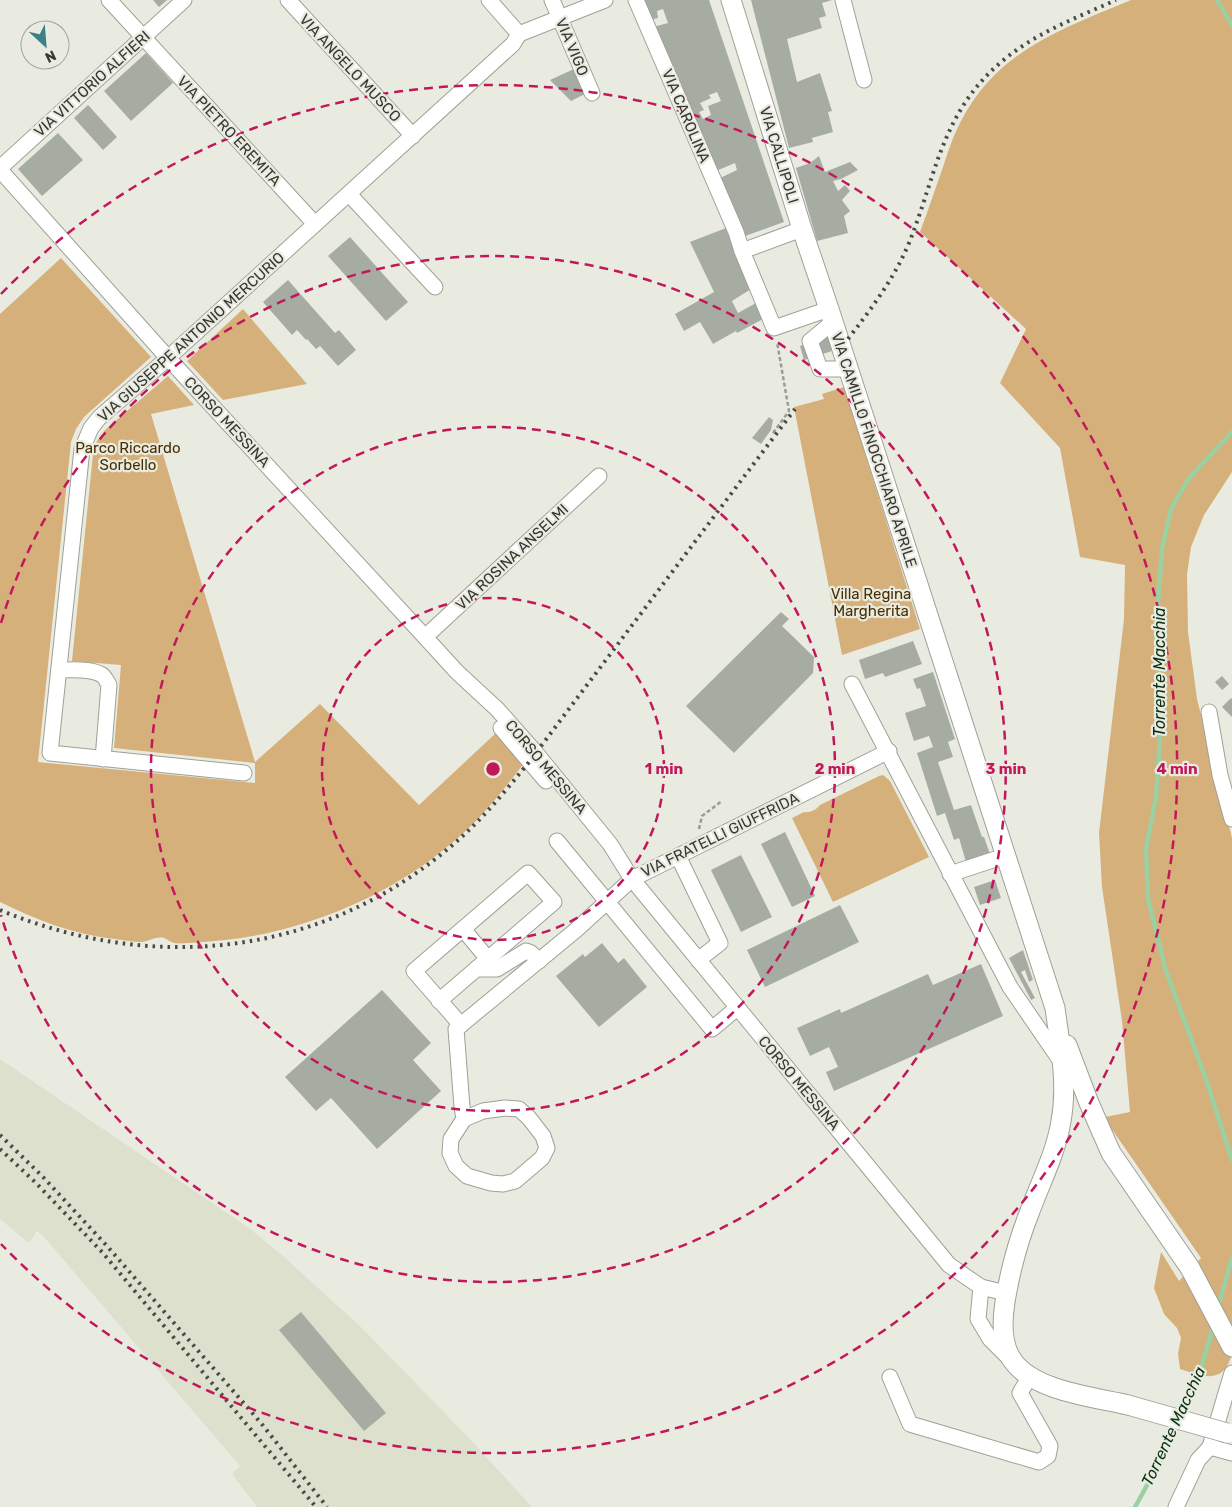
<svg xmlns="http://www.w3.org/2000/svg" width="1232" height="1507" viewBox="0 0 1232 1507" font-family="Rubik,sans-serif">
<style>
.built{fill:#dee0ce}
.green{fill:#d6b07a}
.lines{fill:none;stroke-linecap:round;stroke-linejoin:round}
.stream{stroke:#9ad0a2;stroke-width:4.5}
.building{fill:#a7aca3;fill-rule:evenodd}
.minor-casing{stroke:#9fa096;stroke-width:17}
.major-casing{stroke:#9fa096;stroke-width:21}
.path{stroke:#9b9c94;stroke-width:2.5;stroke-dasharray:4 2.5;stroke-linecap:butt}
.minor{stroke:#fff;stroke-width:15}
.major{stroke:#fff;stroke-width:19}
.rail{stroke:#4a4b46;stroke-width:4;stroke-dasharray:2.5 5;stroke-linecap:butt}
.major-bridge-casing{stroke:#9fa096;stroke-width:21;stroke-linecap:butt}
.major-bridge{stroke:#fff;stroke-width:19}
.ring{fill:none;stroke:#c2185b;stroke-width:2.5;stroke-dasharray:9 6}
.labels{text-anchor:middle;stroke-width:4.5;stroke-linejoin:round;paint-order:stroke}
.street-label{font-size:15px;fill:#373833;stroke:#eaebe0}
.park-label{font-size:15px;fill:#482e00;stroke:#eaebe0}
.water-label{font-size:16px;font-style:italic;fill:#093214;stroke:#eaebe0}
.centre{fill:#c2185b;stroke:#eaebe0;stroke-width:2.5}
.ring-label{font-size:15px;text-anchor:middle;font-weight:bold;fill:#c2185b;stroke:#eaebe0;stroke-width:4.5;stroke-linejoin:round;paint-order:stroke}
</style>
<rect width="100%" height="100%" fill="#eaebe0"/>
<path class="built" d="M0 1059 249 1228 283 1256 361 1327 468 1437 532 1507H257L232 1474 240 1466 44 1237 37 1231 29 1243 0 1219Z"/>
<g class="green">
<path d="M1131 0H1232V472L1204 515 1191 547 1187 574 1188 632 1197 699 1232 838V1355C1230 1359 1228 1366 1225 1369 1213 1383 1194 1373 1180 1369L1178 1354 1181 1338 1177 1328 1164 1314 1154 1288 1161 1252 1179 1281 1201 1258 1109 1125 1105 1117 1130 1112 1122 1021 1102 887 1099 833 1124 619 1125 565 1080 557 1060 448 1000 383 1026 329 920 232C928 211 935 189 943 167 948 152 953 136 961 121 998 50 1062 29 1131 0Z"/>
<path d="M61 258 151 357 84 417 76 429 71 442 38 762 255 783V763L114 748 121 665 72 661 93 454 97 441 105 430 168 376 194 405 151 414 255 762 320 704 419 805 497 732 524 763C508 784 492 805 473 824 415 880 346 915 268 933 242 939 215 941 189 943 184 943 178 944 174 943 170 942 167 939 164 938 156 936 149 941 142 942 133 942 124 940 115 939 75 935 36 920 0 902V314Z"/>
<path d="M243 309 307 384 223 400 187 361Z"/>
<path d="M844 387 920 629 842 655 794 407 824 399 822 394Z"/>
<path d="M883 775 890 781 929 857 833 902 792 818 804 812C810 813 816 810 820 805L879 776Z"/>
</g>
<g class="lines">
<g class="stream">
<path d="M1217 0 1232 25"/>
<path d="M1232 432 1189 478 1171 509 1162 549 1156 628 1160 738 1156 797 1146 849 1148 899 1166 971 1206 1079 1232 1160"/>
<path d="M1218 1307 1232 1258"/>
<path d="M1181 1416 1200 1372 1214 1324"/>
<path d="M1135 1507 1166 1451 1178 1423"/>
</g>
</g>
<g class="building">
<path d="M153 0H167L159 7Z"/>
<path d="M642 0H709L784 222 745 236 720 178 737 170 735 163 716 171 653 27 668 23 663 9 657 11 658 18 650 20ZM717 92 721 101 708 106 711 115 703 119 699 112 704 110 700 103 711 98 709 95Z"/>
<path d="M751 0H832L822 3 826 16 819 18 822 28 787 39 797 82 820 73 832 111 828 112 833 132 812 138 813 142 789 148Z"/>
<path d="M146 53 173 83 131 121 104 91Z"/>
<path d="M574 69 585 94 571 101 550 80Z"/>
<path d="M88 105 117 137 103 150 74 118Z"/>
<path d="M58 133 83 160 42 196 18 169Z"/>
<path d="M819 156 825 172 850 162 858 170 841 179 833 181 838 191 845 185 850 191 842 200 850 211 844 216 848 233 817 241 796 168 810 163Z"/>
<path d="M726 228 751 289 732 301 738 313 756 303 763 319 737 333 736 331 713 344 700 322 684 331 675 314 714 292 690 242Z"/>
<path d="M350 237 408 302 386 321 328 256Z"/>
<path d="M288 280 335 333 339 330 356 350 338 366 320 346 316 349 307 339 306 340 297 330 292 335 263 302Z"/>
<path d="M828 337 832 351 804 360 800 346Z"/>
<path d="M769 417 773 420 771 430 761 444 752 438Z"/>
<path d="M781 612 789 619 782 626 814 657 813 673 734 753 686 706Z"/>
<path d="M913 641 922 664 885 677 883 673 865 679 859 660Z"/>
<path d="M933 672 955 739 948 742 953 757 938 762 954 810 971 805 982 837H984L990 854 966 862 959 838 954 840 945 813 937 816 917 753 933 747 929 736 914 741 905 713 926 706 920 688 917 689 913 679Z"/>
<path d="M1222 676 1229 684 1222 690 1215 682Z"/>
<path d="M1231 698 1232 699V717L1222 707Z"/>
<path d="M785 832 815 896 792 907 761 844Z"/>
<path d="M741 855 772 917 741 932 711 870Z"/>
<path d="M995 880 1001 898 980 905 974 887Z"/>
<path d="M840 905 859 942 765 987 747 950Z"/>
<path d="M602 943 618 963 624 958 647 987 599 1027 556 976 583 954 585 957Z"/>
<path d="M1023 950 1033 980 1029 982 1025 970 1021 972 1035 998 1031 1000 1009 958Z"/>
<path d="M981 964 1003 1016 834 1091 826 1072 838 1067 829 1047 810 1056 797 1028 840 1009 841 1013 928 974 933 985Z"/>
<path d="M382 990 431 1043 413 1060 441 1091 377 1149 331 1098 316 1111 285 1077Z"/>
<path d="M301 1312 386 1413 364 1431 279 1330Z"/>
</g>
<g class="lines">
<defs>
<g id="minor">
<path d="M109 0 315 224"/>
<path d="M288 0 413 136"/>
<path d="M489 0 519 34"/>
<path d="M552 0 592 93"/>
<path d="M636 0 736 232 742 251 774 328 829 309"/>
<path d="M843 0 864 80"/>
<path d="M519 34 605 0"/>
<path d="M0 168 184 0"/>
<path d="M0 170 168 358 425 637 457 672 497 709 536 753 610 844 632 879 949 1265 981 1287 1006 1293"/>
<path d="M349 194 435 287"/>
<path d="M742 251 802 229"/>
<path d="M833 322 810 341 820 369H849"/>
<path d="M425 637 599 476"/>
<path d="M59 670C72 670 91 668 102 675 105 677 107 682 109 685L103 759"/>
<path d="M852 684 1010 987 1062 1063"/>
<path d="M1209 712 1220 775 1232 819"/>
<path d="M501 728 546 781"/>
<path d="M244 773 50 753 82 449 91 428 99 418 168 358 513 44 519 34"/>
<path d="M557 841 712 1029 737 1008"/>
<path d="M678 856 720 943 698 960"/>
<path d="M950 874 1005 856"/>
<path d="M463 929 488 959"/>
<path d="M476 969H497L526 951 531 953 539 961"/>
<path d="M439 1001 554 902 528 873 414 971 461 1025"/>
<path d="M505 1108 519 1109 529 1118 543 1136 547 1148 542 1158 515 1181 503 1184 491 1183 467 1176 456 1166 450 1153 451 1139 464 1119 483 1111Z"/>
<path d="M464 1119 462 1107 456 1029 576 930 632 879 889 751"/>
<path d="M981 1287 978 1319 990 1339 1010 1359"/>
<path d="M890 1377 910 1424 1039 1462 1048 1456 1050 1446 1020 1393 1030 1376"/>
<path d="M1210 1447 1232 1453"/>
<path d="M1176 1507 1198 1460 1210 1447 1232 1373"/>
</g>
<g id="major">
<path d="M731 0 802 229 829 309 1055 1008C1060 1046 1068 1083 1061 1121 1056 1153 1041 1181 1030 1211 1018 1241 1010 1271 1005 1302 1002 1321 1001 1345 1013 1361 1034 1391 1094 1397 1128 1405"/>
<path d="M1067 1045 1089 1103 1111 1153 1190 1268 1232 1347"/>
</g>
</defs>
<use href="#minor" class="minor-casing"/>
<use href="#major" class="major-casing"/>
<g class="path">
<path d="M773 433 789 411 777 342"/>
<path d="M699 829 702 816 722 801"/>
</g>
<use href="#minor" class="minor"/>
<use href="#major" class="major"/>
<g class="rail">
<path d="M848 339C871 309 894 279 909 243 936 176 941 114 1000 63 1033 34 1076 18 1116 0"/>
<path d="M0 910C151 973 316 957 444 852 477 826 503 794 529 762L795 409"/>
<path d="M0 1135 43 1177 107 1246 261 1423 327 1507"/>
<path d="M0 1149 36 1183 102 1252 316 1507"/>
</g>
<defs>
<path id="major-bridge" d="M1128 1405 1227 1433"/>
</defs>
<use href="#major-bridge" class="major-bridge-casing"/>
<use href="#major-bridge" class="major-bridge"/>
</g>
<g class="ring">
<circle cx="493" cy="769" r="171"/>
<circle cx="493" cy="769" r="342"/>
<path d="M1 623A513 513 0 1 1 1 915"/>
<path d="M1 294A684 684 0 1 1 1 1244"/>
</g>
<g class="labels">
<g class="street-label">
<text transform="translate(572 47) rotate(67)" y="5">VIA VIGO</text>
<text transform="translate(350 68) rotate(47)" y="5">VIA ANGELO MUSCO</text>
<text transform="translate(92 84) rotate(-42)" y="5">VIA VITTORIO ALFIERI</text>
<text transform="translate(686 116) rotate(67)" y="5">VIA CAROLINA</text>
<text transform="translate(229 131) rotate(47)" y="5">VIA PIETRO EREMITA</text>
<text transform="translate(779 155) rotate(73)" y="5">VIA CALLIPOLI</text>
<text transform="translate(191 337) rotate(-42)" y="5">VIA GIUSEPPE ANTONIO MERCURIO</text>
<text transform="translate(227 422) rotate(47)" y="5">CORSO MESSINA</text>
<text transform="translate(874 450) rotate(72)" y="5">VIA CAMILLO FINOCCHIARO APRILE</text>
<text transform="translate(512 557) rotate(-43)" y="5">VIA ROSINA ANSELMI</text>
<text transform="translate(546 767) rotate(50)" y="5">CORSO MESSINA</text>
<text transform="translate(720 835) rotate(-26)" y="5">VIA FRATELLI GIUFFRIDA</text>
<text transform="translate(799 1083) rotate(50)" y="5">CORSO MESSINA</text>
</g>
<g class="park-label">
<text x="128" y="453">Parco Riccardo<tspan x="128" dy="17">Sorbello</tspan></text>
<text x="871" y="599">Villa Regina<tspan x="871" dy="17">Margherita</tspan></text>
</g>
<g class="water-label">
<text transform="translate(1159 672) rotate(-90)" y="6">Torrente Macchia</text>
<text transform="translate(1173 1426) rotate(-65)" y="6">Torrente Macchia</text>
</g>
</g>
<circle cx="493" cy="769" r="8" class="centre"/>
<g class="ring-label">
<text x="664" y="774">1 min</text>
<text x="835" y="774">2 min</text>
<text x="1006" y="774">3 min</text>
<text x="1177" y="774">4 min</text>
</g>
<g transform="translate(45 45) rotate(154)"><circle r="24" fill="#eaebe0" stroke="#a2a39b"/>
<path d="M0-4L9 19L0 12L-9 19Z" fill="#3a8288"/>
<text y="-8" font-size="14" font-weight="bold" text-anchor="middle" fill="#373833">N</text>
</g>
</svg>
